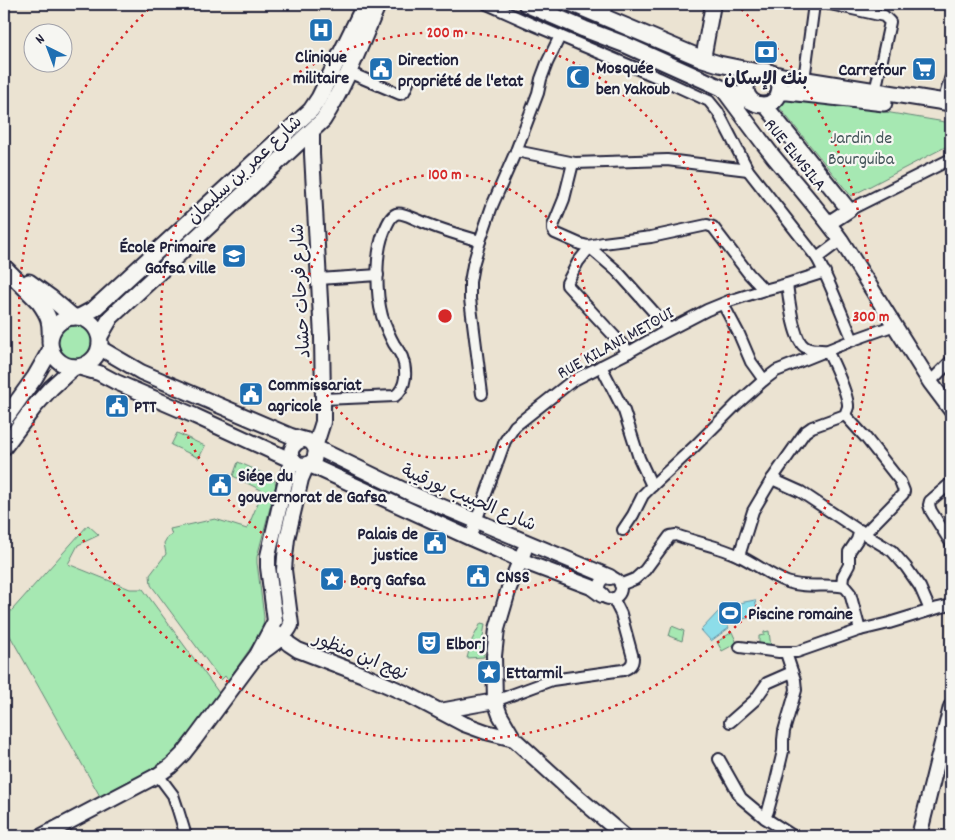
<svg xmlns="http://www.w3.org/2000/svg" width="955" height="840" viewBox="0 0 955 840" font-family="Dekko,'Playpen Sans Arabic',sans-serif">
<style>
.green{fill:#a6e8b2;stroke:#648576}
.water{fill:#8ddde9;stroke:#6292a3}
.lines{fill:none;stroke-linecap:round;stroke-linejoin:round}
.street-casing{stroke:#22223b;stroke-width:14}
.secondary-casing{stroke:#22223b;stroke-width:18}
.primary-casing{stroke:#22223b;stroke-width:19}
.street{stroke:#f6f6f2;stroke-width:10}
.secondary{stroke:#f6f6f2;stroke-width:14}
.primary{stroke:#f6f6f2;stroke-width:15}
.ring{fill:none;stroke:#d62828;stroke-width:2.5;stroke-dasharray:2.5 5}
.labels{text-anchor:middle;stroke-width:4.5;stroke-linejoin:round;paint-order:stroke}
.poi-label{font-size:18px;font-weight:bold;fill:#22223b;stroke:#f6f6f2;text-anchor:start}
.park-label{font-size:18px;fill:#435459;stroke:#f6f6f2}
.street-label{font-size:18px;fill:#22223b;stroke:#f6f6f2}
.centre{fill:#d62828;stroke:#f6f6f2;stroke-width:2.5}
.ring-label{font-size:15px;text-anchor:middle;font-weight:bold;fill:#d62828;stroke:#f6f6f2;stroke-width:4.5;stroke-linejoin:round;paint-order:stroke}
</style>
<rect width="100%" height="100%" fill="#ebe3d2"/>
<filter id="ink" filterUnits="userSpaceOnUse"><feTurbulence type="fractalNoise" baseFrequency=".02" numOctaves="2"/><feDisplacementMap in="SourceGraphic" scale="10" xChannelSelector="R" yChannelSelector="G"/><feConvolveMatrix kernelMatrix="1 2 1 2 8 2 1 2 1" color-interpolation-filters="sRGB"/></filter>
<g filter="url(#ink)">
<g class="green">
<path d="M789 96 951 123V144L851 196 779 107Z"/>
<circle cx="75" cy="342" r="17"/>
<path d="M177 433 205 446 199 458 171 445Z"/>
<path d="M238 462 274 478 276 485 257 557V563L264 617 263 627 259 636 228 680 225 676 221 680 151 585 150 575 166 554 164 543 167 538 172 535 170 529 215 519 247 529 263 491 233 476Z"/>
<path d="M88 525 99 535 78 545 68 564 130 589H143L219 693 183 742 162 764 101 798 4 625V619Z"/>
<path d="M481 623 485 624 483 637 484 657 467 658 472 640Z"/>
<path d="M672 626 684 631 682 641 669 636Z"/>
<path d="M769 631 771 648 759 646V636L764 635V632Z"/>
<path d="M732 632 737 643 722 651 717 642Z"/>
</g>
<g class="water">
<path d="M755 600 759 616 737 620 734 604Z"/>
<path d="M719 611 729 628 711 641 701 630Z"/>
</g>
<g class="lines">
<defs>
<g id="street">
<path d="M487 4 534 25 659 78 709 101 718 112 748 170 817 258 841 240"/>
<path d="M830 4 884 16 890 22 875 92"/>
<path d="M348 72 400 94 404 92 408 83"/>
<path d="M804 80 814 4"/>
<path d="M943 102 951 76"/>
<path d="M516 151 575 163 667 160 748 170"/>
<path d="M573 163 564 199 553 226V230L555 233 580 244 588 246 603 243 651 237 707 225 713 227 749 274 764 290"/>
<path d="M849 210 951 159"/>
<path d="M588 246 617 271 669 329"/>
<path d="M590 247 578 262 567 283V285L629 352"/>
<path d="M817 258C831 284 841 313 853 340"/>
<path d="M319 279 378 275"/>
<path d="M787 284C789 298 793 340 805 347 812 352 820 348 827 351 833 361 849 397 848 407 847 410 846 412 845 415L812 427 805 432 772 479 801 492 864 534 892 551 906 567 920 587 930 610"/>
<path d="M723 304 739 334 751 362 764 380"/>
<path d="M601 366 624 411 639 458 652 486"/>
<path d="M930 382 951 361"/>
<path d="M482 394 470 299V282L473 265 480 241 492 206 516 151 538 93 541 79 547 63 560 36"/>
<path d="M323 399 395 396C407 387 407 370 402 357 400 353 397 348 394 344 389 335 385 325 382 316 376 294 375 253 384 232 386 227 390 216 396 214 402 212 412 218 418 220 438 229 459 235 480 241"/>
<path d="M845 415 866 438 900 481 904 491 903 494 864 534"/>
<path d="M951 483 930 501 929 505 931 511 951 543"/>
<path d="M623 530 633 515 643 495 652 486 695 446 737 404 764 380 776 371 853 340 895 325"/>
<path d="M470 538 505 441 515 426 572 381 629 352 659 335 707 310 729 301 764 290 787 284 825 272"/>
<path d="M739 556 753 511 772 479"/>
<circle cx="610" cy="588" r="11"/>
<path d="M620 585 635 579 645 570 670 536 676 535C697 543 719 546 739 556 755 563 770 576 787 582 807 589 826 583 845 587L850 593 860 630"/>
<path d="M842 586 843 576 849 565V552L857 540 860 530"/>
<path d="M740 647 779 652H797L860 630 889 623 938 608 951 605"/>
<path d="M495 701 552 680 623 670C629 668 633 665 633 658L621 614 613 598"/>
<path d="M730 722 755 700 767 683 792 672"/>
<path d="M719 759 741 798 765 818 793 836"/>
<path d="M158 775 173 795 178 810 186 836"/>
<path d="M765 818 768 811 774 789 783 751V740L784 731 796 690 795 680 786 653"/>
</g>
<g id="secondary">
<path d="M600 15 606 4"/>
<path d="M703 59 713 4"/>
<path d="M722 88C739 111 756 134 773 156 796 184 820 211 841 240L930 382 951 410"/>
<path d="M765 105 849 210 829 223"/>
<path d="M312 131V154L322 337 323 399V422L315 447 412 494 610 577"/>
<path d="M100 348 141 372 291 436 305 440"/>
<path d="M524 551 509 588 497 629 494 656 495 701 500 715 514 739 572 792 624 836"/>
<path d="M276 632 289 644 298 650 366 676 407 694 464 724 486 732 514 739"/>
<path d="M260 654C271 645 285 638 291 625L284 570 285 557 287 539 301 479 307 465 314 460 316 451C308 425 278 452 297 463 301 466 304 464 308 465 312 466 316 468 319 469L470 538 530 564 591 587 602 595"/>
<path d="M440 711 495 701"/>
<path d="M42 836 158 775 171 766 183 754 194 740 257 655 275 621 268 567V556L285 483 293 459 284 457 195 416 116 382 99 373 78 367"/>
<path d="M919 836 951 707"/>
</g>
<g id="primary">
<path d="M526 4 584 29 626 45 755 103"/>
<path d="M573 4 703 59 719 64 758 72"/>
<circle cx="763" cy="88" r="17"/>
<path d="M771 73 782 76 951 103"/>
<path d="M779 92H788L884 103"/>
<path d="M4 267 39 302C49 316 51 322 50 338"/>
<path d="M29 282 51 298 73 317"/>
<circle cx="75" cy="342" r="25"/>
<path d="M79 317 94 309 311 110 319 98 365 4"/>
<path d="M100 336 111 317 323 120C346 84 361 43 378 4"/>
<path d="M4 420 35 377 51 349"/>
<path d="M4 447 34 407 51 388 74 367"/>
</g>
</defs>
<use href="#street" class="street-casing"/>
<use href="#secondary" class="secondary-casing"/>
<use href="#primary" class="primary-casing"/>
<use href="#street" class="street"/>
<use href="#secondary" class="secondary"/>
<use href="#primary" class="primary"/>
</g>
</g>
<g class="ring">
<circle cx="445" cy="316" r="142"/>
<circle cx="445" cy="316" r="284"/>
<path d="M736 4A426 426 0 1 1 154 4"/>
</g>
<defs>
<symbol id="hospital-square" viewBox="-11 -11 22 22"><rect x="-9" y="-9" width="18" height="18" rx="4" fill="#1f6fb2" stroke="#f6f6f2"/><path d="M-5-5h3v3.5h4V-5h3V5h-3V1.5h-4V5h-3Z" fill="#fff"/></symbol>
<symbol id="bank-square" viewBox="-11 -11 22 22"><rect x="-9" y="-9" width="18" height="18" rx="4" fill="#1f6fb2" stroke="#f6f6f2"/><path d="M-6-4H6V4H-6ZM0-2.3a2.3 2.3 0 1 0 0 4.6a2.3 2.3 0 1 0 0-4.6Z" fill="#fff"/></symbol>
<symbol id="civic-square" viewBox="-11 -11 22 22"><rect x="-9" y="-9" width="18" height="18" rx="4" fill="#1f6fb2" stroke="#f6f6f2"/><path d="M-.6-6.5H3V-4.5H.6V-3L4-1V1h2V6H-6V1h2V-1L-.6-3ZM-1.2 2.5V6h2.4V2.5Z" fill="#fff"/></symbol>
<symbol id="supermarket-square" viewBox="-11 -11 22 22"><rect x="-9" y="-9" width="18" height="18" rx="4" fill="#1f6fb2" stroke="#f6f6f2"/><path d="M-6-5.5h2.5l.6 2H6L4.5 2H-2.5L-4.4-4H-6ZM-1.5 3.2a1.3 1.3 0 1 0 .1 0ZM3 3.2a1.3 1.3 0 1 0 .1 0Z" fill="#fff"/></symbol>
<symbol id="mosque-square" viewBox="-11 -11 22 22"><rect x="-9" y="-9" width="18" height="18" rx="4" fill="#1f6fb2" stroke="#f6f6f2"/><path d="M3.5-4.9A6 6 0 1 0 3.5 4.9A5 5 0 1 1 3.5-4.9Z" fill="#fff"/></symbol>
<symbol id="school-square" viewBox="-11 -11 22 22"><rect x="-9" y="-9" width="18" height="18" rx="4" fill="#1f6fb2" stroke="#f6f6f2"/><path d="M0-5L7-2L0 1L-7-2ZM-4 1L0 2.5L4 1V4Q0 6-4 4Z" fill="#fff"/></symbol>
<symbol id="sight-square" viewBox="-11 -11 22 22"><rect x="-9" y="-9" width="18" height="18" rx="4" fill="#1f6fb2" stroke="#f6f6f2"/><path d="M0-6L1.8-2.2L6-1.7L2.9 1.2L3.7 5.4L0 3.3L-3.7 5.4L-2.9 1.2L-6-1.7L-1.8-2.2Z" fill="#fff"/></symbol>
<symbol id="stadium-square" viewBox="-11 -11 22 22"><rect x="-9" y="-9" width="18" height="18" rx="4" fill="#1f6fb2" stroke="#f6f6f2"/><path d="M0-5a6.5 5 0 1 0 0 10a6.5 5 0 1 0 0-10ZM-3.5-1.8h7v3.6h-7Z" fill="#fff"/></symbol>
<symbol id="theatre-square" viewBox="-11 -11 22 22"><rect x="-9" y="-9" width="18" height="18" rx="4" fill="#1f6fb2" stroke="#f6f6f2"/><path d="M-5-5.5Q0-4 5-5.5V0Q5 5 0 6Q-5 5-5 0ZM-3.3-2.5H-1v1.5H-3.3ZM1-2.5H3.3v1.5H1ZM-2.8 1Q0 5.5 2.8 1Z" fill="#fff"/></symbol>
</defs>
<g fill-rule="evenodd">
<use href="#hospital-square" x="307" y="16" width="28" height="28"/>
<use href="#bank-square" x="752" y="38" width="28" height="28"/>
<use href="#civic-square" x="367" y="55" width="28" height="28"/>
<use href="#supermarket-square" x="910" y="55" width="28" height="28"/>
<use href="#mosque-square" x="564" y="63" width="28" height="28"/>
<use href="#school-square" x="220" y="242" width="28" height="28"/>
<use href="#civic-square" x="237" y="380" width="28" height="28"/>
<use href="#civic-square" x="103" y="392" width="28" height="28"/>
<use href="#civic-square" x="206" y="471" width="28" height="28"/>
<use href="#civic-square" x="421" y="529" width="28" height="28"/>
<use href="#civic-square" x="464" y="562" width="28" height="28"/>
<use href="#sight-square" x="318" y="565" width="28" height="28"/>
<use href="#stadium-square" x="716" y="599" width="28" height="28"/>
<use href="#theatre-square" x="415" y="629" width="28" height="28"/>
<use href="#sight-square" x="475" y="658" width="28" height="28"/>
</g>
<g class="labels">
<g class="poi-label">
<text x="321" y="62" text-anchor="middle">Clinique<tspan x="321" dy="21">militaire</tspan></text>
<text x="398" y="65">Direction<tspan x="398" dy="21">propriété de l'etat</tspan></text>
<text x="596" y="73">Mosquée<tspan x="596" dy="21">ben Yakoub</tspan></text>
<text x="906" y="75" text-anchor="end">Carrefour</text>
<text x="766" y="84" text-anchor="middle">بنك الإسكان</text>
<text x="216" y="252" text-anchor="end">École Primaire<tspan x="216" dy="21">Gafsa ville</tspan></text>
<text x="268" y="390">Commissariat<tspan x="268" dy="21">agricole</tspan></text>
<text x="134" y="412">PTT</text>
<text x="238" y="481">Siége du<tspan x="238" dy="21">gouvernorat de Gafsa</tspan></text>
<text x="418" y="539" text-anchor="end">Palais de<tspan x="418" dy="21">justice</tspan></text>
<text x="496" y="582">CNSS</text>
<text x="350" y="585">Borg Gafsa</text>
<text x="748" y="619">Piscine romaine</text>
<text x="446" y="649">Elborj</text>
<text x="506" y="678">Ettarmil</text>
</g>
<g class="park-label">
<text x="861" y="143">Jardin de<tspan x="861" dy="21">Bourguiba</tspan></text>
</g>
<g class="street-label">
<text transform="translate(796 154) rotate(51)" y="6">RUE ELMSILA</text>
<text transform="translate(244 169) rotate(-43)" y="6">شارع عمر بن سليمان</text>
<text transform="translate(300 291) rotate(-93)" y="6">شارع فرحات حشاد</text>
<text transform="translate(615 342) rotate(-29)" y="6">RUE KILANI METOUI</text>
<text transform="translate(469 497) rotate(23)" y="6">شارع الحبيب بورقيبة</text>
<text transform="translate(361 655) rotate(22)" y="6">نهج ابن منظور</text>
</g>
</g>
<circle cx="445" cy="316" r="8" class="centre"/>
<g class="ring-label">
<text x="445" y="37">200 m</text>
<text x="445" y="179">100 m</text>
<text x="871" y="321">300 m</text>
</g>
<rect width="955" height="840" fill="none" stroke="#f6f6f2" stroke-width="20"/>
<rect x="10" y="10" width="935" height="820" fill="none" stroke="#22223b" stroke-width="2" filter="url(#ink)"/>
<g transform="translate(48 48) rotate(318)"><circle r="24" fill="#f6f6f2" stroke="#a1a1a9"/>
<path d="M0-4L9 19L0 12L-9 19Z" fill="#1f6fb2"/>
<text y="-8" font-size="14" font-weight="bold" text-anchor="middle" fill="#22223b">N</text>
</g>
</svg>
